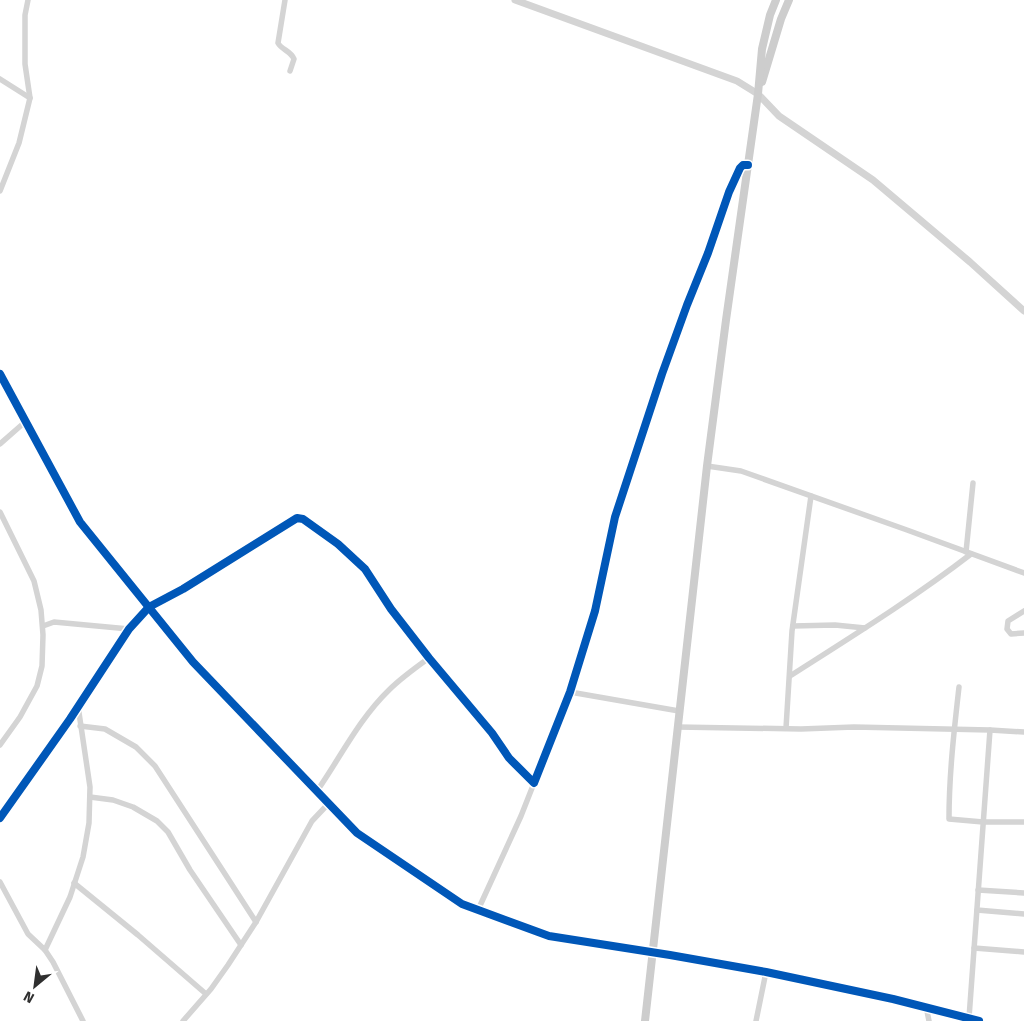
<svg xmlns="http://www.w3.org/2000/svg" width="1024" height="1021" viewBox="0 0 1024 1021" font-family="'Fira Sans',sans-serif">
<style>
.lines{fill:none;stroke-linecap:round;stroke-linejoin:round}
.minor{stroke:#d4d4d4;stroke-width:5.5}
.tertiary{stroke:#d4d4d4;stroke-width:7}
.secondary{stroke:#cdcdcd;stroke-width:8}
.cycleway-casing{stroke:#fff;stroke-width:11}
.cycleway{stroke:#0057b8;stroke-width:8}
</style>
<rect width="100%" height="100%" fill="#fff"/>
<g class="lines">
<g class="minor">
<path d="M285 0 278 43C282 50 291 51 294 59L290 71"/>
<path d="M0 79 30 98"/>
<path d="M0 191 19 143 30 98 25 64V15L28 0"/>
<path d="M0 444 25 422"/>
<path d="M707 466 741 471 907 530 1024 573"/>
<path d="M0 512 34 581 41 610 43 635 42 666 37 686 20 717 0 745"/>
<path d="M966 552 973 483"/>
<path d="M1024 611 1008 621 1007 629 1011 634 1024 633"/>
<path d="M43 626 54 622 129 629"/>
<path d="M793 626 835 625 865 628"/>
<path d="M790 676C851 637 914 598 971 554"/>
<path d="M959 687C954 731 949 775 949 819L983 822H1024"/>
<path d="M570 692 679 711"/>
<path d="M80 726 105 729 136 747 155 766 225 874 256 922"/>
<path d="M677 727 801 729 854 727 990 730 1024 732"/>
<path d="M786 728 792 631 811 496"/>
<path d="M317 791C340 758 359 719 389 690 401 678 415 668 429 658"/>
<path d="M90 797 113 800 133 807 157 821 168 832 190 870 241 945"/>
<path d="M0 818 70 719 129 629 149 607 183 589 297 518 303 519 338 544 365 569 391 609 429 658 492 733 509 758 534 783 570 692 595 611 615 517 662 374 687 305 708 253 729 192 740 168 743 165H748"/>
<path d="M0 882 28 934 45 950 53 962 83 1021"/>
<path d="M74 883 138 935 206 994"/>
<path d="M978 890 1024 893"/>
<path d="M478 910 521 816 534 783"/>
<path d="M977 910 1024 914"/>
<path d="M974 948 1024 952"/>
<path d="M45 950 70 897 83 857 89 823 90 787 78 706"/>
<path d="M926 1006 929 1021"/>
<path d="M969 1018 990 730"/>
<path d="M183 1021 211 989 228 965 256 922 312 821 329 803"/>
<path d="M756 1021 766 972"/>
</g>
<g class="tertiary">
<path d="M515 0 737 81 758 94 779 116 873 180 970 262 1024 311"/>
<path d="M0 374 80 522 193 662 357 833 462 904 549 936 670 955 766 972 893 999 979 1021"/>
</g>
<g class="secondary">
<path d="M762 82 781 19 789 0"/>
<path d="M645 1021 707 466 726 320 758 94 762 49 770 15 776 0"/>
</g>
<defs>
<g id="cycleway">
<path d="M0 374 80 522 193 662 357 833 462 904 549 936 670 955 766 972 893 999 979 1021"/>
<path d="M0 818 70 719 129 629 149 607 183 589 297 518 303 519 338 544 365 569 391 609 429 658 492 733 509 758 534 783 570 692 595 611 615 517 662 374 687 305 708 253 729 192 740 168 743 165H748"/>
</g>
</defs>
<use href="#cycleway" class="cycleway-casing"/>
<use href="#cycleway" class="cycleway"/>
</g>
<g transform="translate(35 986) rotate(209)" stroke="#ffffff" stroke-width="4" paint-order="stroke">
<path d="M0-4L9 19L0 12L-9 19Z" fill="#2f2f2f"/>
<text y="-8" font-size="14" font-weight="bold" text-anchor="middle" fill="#2f2f2f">N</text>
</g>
</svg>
